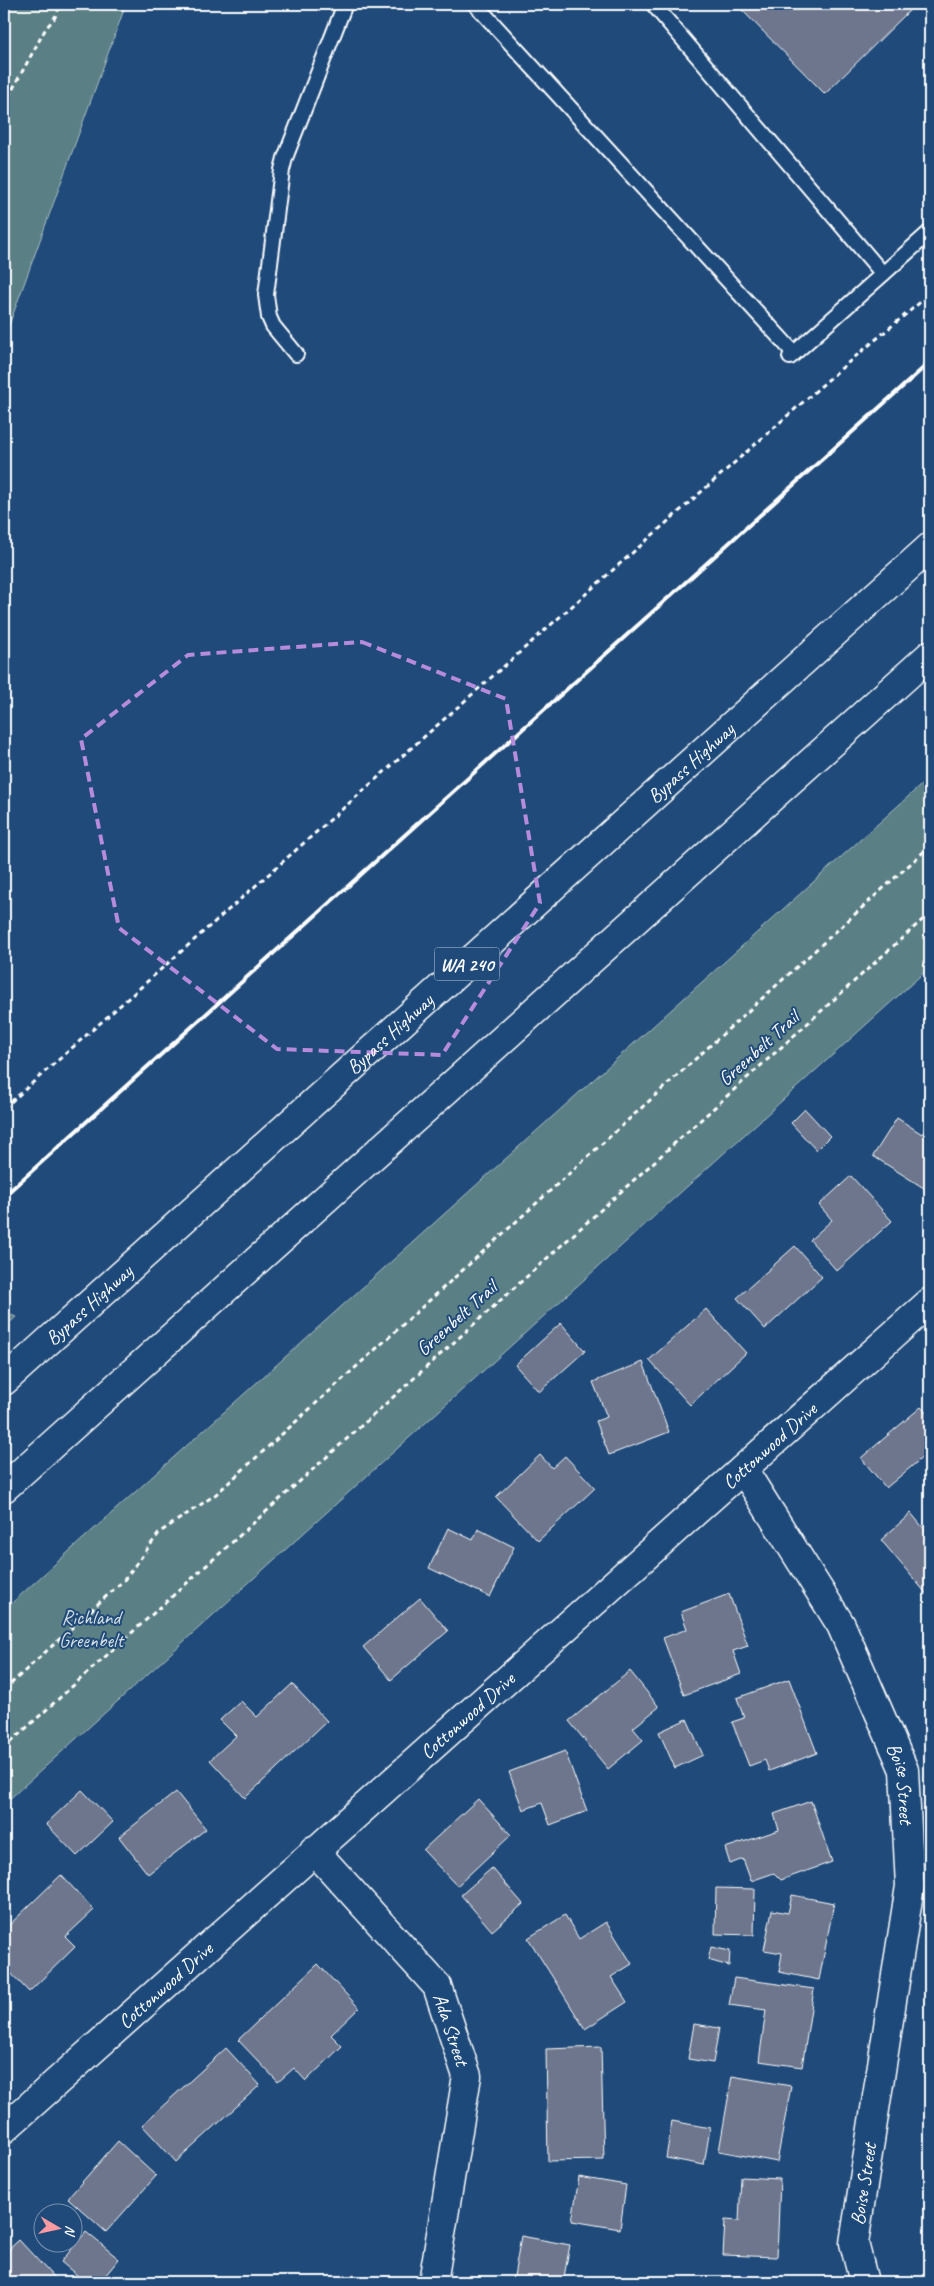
<svg xmlns="http://www.w3.org/2000/svg" width="934" height="2286" viewBox="0 0 934 2286" font-family="Caveat,sans-serif">
<style>
.green{fill:#5a7f84;stroke:#acbfc2}
.building{fill:#6d768d;stroke:#fff}
.lines{fill:none;stroke-linecap:round;stroke-linejoin:round}
.lane-casing{stroke:#fff;stroke-width:18}
.street-casing{stroke:#fff;stroke-width:31}
.secondary-casing{stroke:#fff;stroke-width:31}
.highway-casing{stroke:#fff;stroke-width:31}
.path{stroke:#fff;stroke-width:3;stroke-dasharray:5 4;stroke-linecap:butt}
.lane{stroke:#1f4a7a;stroke-width:14}
.street{stroke:#1f4a7a;stroke-width:28}
.secondary{stroke:#1f4a7a;stroke-width:28}
.highway{stroke:#1f4a7a;stroke-width:28}
.rail{stroke:#fff;stroke-width:4}
.marked{fill:none;stroke:#b68bdc;stroke-width:4;stroke-dasharray:10 6;stroke-linejoin:round}
.labels{text-anchor:middle;stroke-width:4;stroke-linejoin:round;paint-order:stroke}
.shield{fill:#1f4a7a;stroke:#bcc9d7;stroke-width:1}
.shield-label{font-size:19px;font-weight:bold;fill:#fff}
.street-label{font-size:20px;fill:#fff;stroke:#1f4a7a}
.park-label{font-size:20px;fill:#d6dfe0;stroke:#1f4a7a}
</style>
<rect width="100%" height="100%" fill="#1f4a7a"/>
<filter id="ink" filterUnits="userSpaceOnUse"><feTurbulence type="fractalNoise" baseFrequency=".02" numOctaves="2"/><feDisplacementMap in="SourceGraphic" scale="10" xChannelSelector="R" yChannelSelector="G"/><feConvolveMatrix kernelMatrix="1 2 1 2 8 2 1 2 1" color-interpolation-filters="sRGB"/></filter>
<g filter="url(#ink)">
<g class="green">
<path d="M4 4H126L4 339Z"/>
<path d="M930 777V967L4 1804V1610Z"/>
<path d="M4 1312 16 1317 4 1328Z"/>
</g>
<g class="building">
<path d="M736 4H916L825 94Z"/>
<path d="M805 1109 830 1136 816 1150 791 1123Z"/>
<path d="M897 1118 922 1134 930 1123V1186L927 1190 873 1156Z"/>
<path d="M851 1176 892 1221 837 1271 810 1240 832 1220 819 1205Z"/>
<path d="M795 1246 822 1277 765 1329 737 1298Z"/>
<path d="M706 1309 746 1353 690 1405 649 1360Z"/>
<path d="M561 1323 585 1351 539 1392 515 1365Z"/>
<path d="M643 1362 669 1432 609 1455 596 1421 607 1417 593 1382Z"/>
<path d="M921 1407 930 1417V1451L886 1488 861 1458Z"/>
<path d="M540 1455 552 1468 565 1456 595 1488 538 1541 496 1497Z"/>
<path d="M911 1513 930 1536V1598L881 1540Z"/>
<path d="M448 1528 473 1540 478 1529 514 1547 490 1597 429 1568Z"/>
<path d="M729 1594 748 1646 733 1651 741 1674 684 1695 663 1638 687 1629 681 1612Z"/>
<path d="M420 1598 448 1631 391 1680 363 1647Z"/>
<path d="M630 1671 659 1707 633 1728 643 1740 608 1769 569 1721Z"/>
<path d="M789 1679 817 1753 769 1771 765 1760 749 1766 732 1722 744 1718 737 1698Z"/>
<path d="M292 1684 327 1721 245 1798 210 1760 236 1736 220 1720 241 1701 257 1717Z"/>
<path d="M687 1719 703 1755 675 1768 659 1732Z"/>
<path d="M565 1751 587 1811 550 1825 542 1803 523 1810 509 1772Z"/>
<path d="M82 1790 113 1822 77 1856 46 1824Z"/>
<path d="M176 1792 206 1829 148 1874 119 1837Z"/>
<path d="M478 1799 511 1835 457 1886 423 1850Z"/>
<path d="M811 1801 832 1862 781 1880 774 1873 751 1881 743 1859 730 1864 725 1848 779 1830 774 1814Z"/>
<path d="M492 1868 523 1904 492 1931 461 1895Z"/>
<path d="M61 1875 94 1910 65 1937 75 1947 29 1992 4 1966V1930Z"/>
<path d="M716 1888 755 1889 754 1935 715 1934Z"/>
<path d="M792 1895 834 1903 819 1980 779 1972 782 1953 764 1950 772 1910 788 1913Z"/>
<path d="M565 1915 579 1939 606 1922 632 1964 611 1977 627 2002 585 2029 528 1938Z"/>
<path d="M711 1947 730 1951 729 1966 708 1960Z"/>
<path d="M318 1964 359 2008 331 2035 342 2046 306 2081 294 2068 278 2082 238 2040Z"/>
<path d="M734 1978 814 1989 802 2067 759 2061 766 2010 729 2005Z"/>
<path d="M4 1996 10 2001 4 2007Z"/>
<path d="M694 2024 719 2028 713 2063 688 2059Z"/>
<path d="M601 2047 604 2160 548 2161 546 2049Z"/>
<path d="M226 2048 260 2085 176 2162 142 2125Z"/>
<path d="M732 2076 791 2086 777 2162 719 2151Z"/>
<path d="M672 2121 710 2128 704 2165 666 2158Z"/>
<path d="M118 2141 156 2176 106 2232 68 2198Z"/>
<path d="M579 2177 626 2185 620 2229 572 2221Z"/>
<path d="M741 2177 780 2179 777 2257 723 2255 725 2220 739 2221Z"/>
<path d="M930 2197V2212L924 2209Z"/>
<path d="M86 2232 119 2259 100 2282H85L61 2262Z"/>
<path d="M521 2236 570 2245 563 2282H513Z"/>
<path d="M19 2240 58 2282H4V2254Z"/>
</g>
<g class="lines">
<defs>
<g id="lane">
<path d="M475 4 794 353"/>
<path d="M653 4 883 274"/>
<path d="M296 354 273 326 269 317 266 295 282 170 285 158 345 4"/>
<path d="M790 357 930 232"/>
</g>
<g id="street">
<path id="s1" d="M743 1469 841 1625 904 1770 910 1886 854 2243 864 2282"/>
<path id="s2" d="M314 1850 437 1986 467 2076 433 2282"/>
</g>
<g id="secondary">
<path id="s3" d="M4 2129 930 1302"/>
</g>
<g id="highway">
<path id="s4" d="M4 1381 930 547"/>
<path d="M4 1488 930 655"/>
</g>
</defs>
<use href="#lane" class="lane-casing"/>
<use href="#street" class="street-casing"/>
<use href="#secondary" class="secondary-casing"/>
<use href="#highway" class="highway-casing"/>
<g class="path">
<path d="M4 105 46 28 54 19 61 4"/>
<path d="M4 1108 837 372 930 294"/>
<path d="M4 1690 124 1580 160 1532 215 1495 930 846"/>
<path d="M4 1748 930 913"/>
</g>
<use href="#lane" class="lane"/>
<use href="#street" class="street"/>
<use href="#secondary" class="secondary"/>
<use href="#highway" class="highway"/>
<path class="rail" d="M4 1196 930 362"/>
</g>
</g>
<path class="marked" d="M362 642 506 699 540 903 442 1055 277 1049 119 928 81 739 188 655Z"/>
<g class="labels">
<rect class="shield" x="434.5" y="947.5" width="65" height="33" rx="4"/>
<g class="shield-label">
<text x="467" y="971">WA 240</text>
</g>
<g class="street-label">
<text dy="7" stroke="none"><textPath href="#s4" startOffset="924">Bypass Highway</textPath></text>
<text dy="7" stroke="none"><textPath href="#s4" startOffset="519">Bypass Highway</textPath></text>
<text transform="translate(758 1048) rotate(-42)" y="7">Greenbelt Trail</text>
<text dy="7" stroke="none"><textPath href="#s4" startOffset="114">Bypass Highway</textPath></text>
<text transform="translate(456 1318) rotate(-42)" y="7">Greenbelt Trail</text>
<text dy="7" stroke="none"><textPath href="#s3" startOffset="1026">Cottonwood Drive</textPath></text>
<text dy="7" stroke="none"><textPath href="#s3" startOffset="621">Cottonwood Drive</textPath></text>
<text dy="7" stroke="none"><textPath href="#s1" startOffset="355">Boise Street</textPath></text>
<text dy="7" stroke="none"><textPath href="#s3" startOffset="216">Cottonwood Drive</textPath></text>
<text dy="7" stroke="none"><textPath href="#s2" startOffset="229">Ada Street</textPath></text>
<text transform="translate(863 2184) rotate(-81)" y="7">Boise Street</text>
</g>
<g class="park-label">
<text x="91" y="1624">Richland<tspan x="91" dy="23">Greenbelt</tspan></text>
</g>
</g>
<rect width="934" height="2286" fill="none" stroke="#1f4a7a" stroke-width="20"/>
<rect x="10" y="10" width="914" height="2266" fill="none" stroke="#fff" stroke-width="2" filter="url(#ink)"/>
<g transform="translate(58 2228) rotate(99)"><circle r="24" fill="#1f4a7a" stroke="#7992af"/>
<path d="M0-4L9 19L0 12L-9 19Z" fill="#ff9aa2"/>
<text y="-8" font-size="14" font-weight="bold" text-anchor="middle" fill="#ffffff">N</text>
</g>
</svg>
